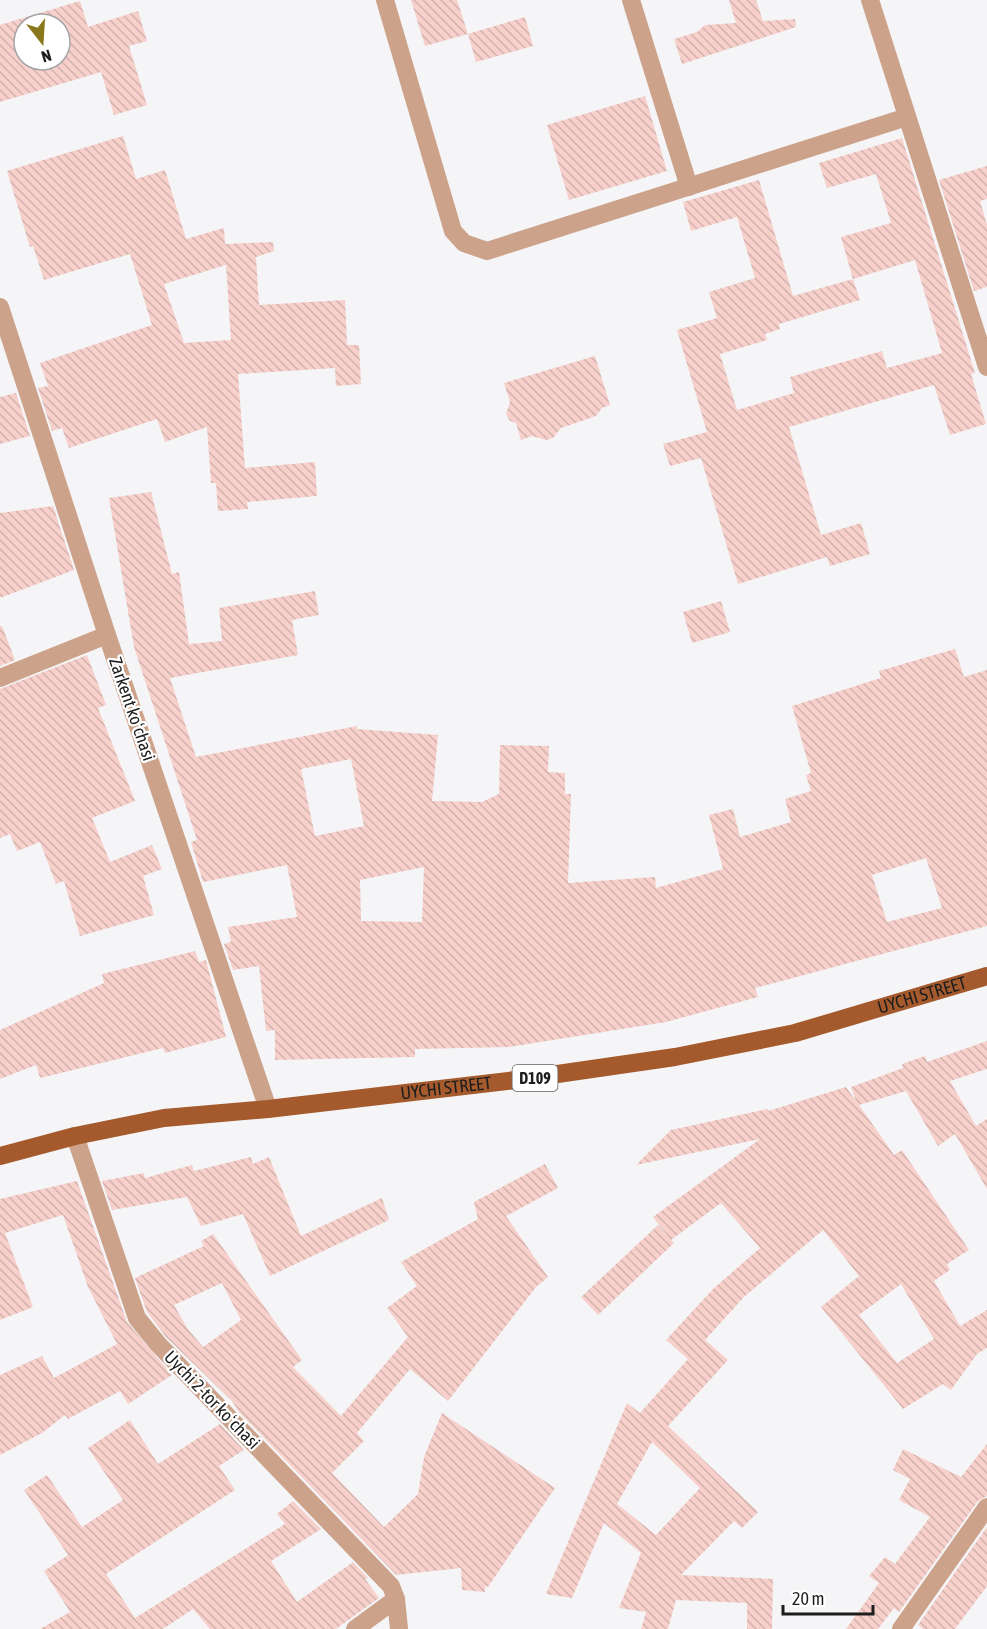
<svg xmlns="http://www.w3.org/2000/svg" width="987" height="1629" viewBox="0 0 987 1629" font-family="'Asap Condensed',sans-serif">
<style>
.building{fill:url(#building-back-hatch);fill-rule:evenodd}
.lines{fill:none;stroke-linecap:round;stroke-linejoin:round}
.minor{stroke:#cca28b;stroke-width:18}
.primary{stroke:#a45a2c;stroke-width:18}
.labels{text-anchor:middle;stroke-width:4.5;stroke-linejoin:round;paint-order:stroke}
.shield{fill:#fff;stroke:#616161;stroke-width:1.5}
.shield-label{font-size:16px;font-weight:bold;fill:#1d1d1d}
.street-label{font-size:18px;fill:#1d1d1d;stroke:#fff}
</style>
<defs>
<pattern id="building-back-hatch" width="6" height="6" patternUnits="userSpaceOnUse" patternTransform="scale(1.5)"><rect width="6" height="6" fill="#f7d0cb"/><path d="M-1 5l2 2M0 0l6 6M5-1l2 2" fill="none" stroke="#d3b2ae"/></pattern>
</defs>
<rect width="100%" height="100%" fill="#f5f5f7"/>
<g class="building">
<path d="M411 0H457L468 34 425 46Z"/>
<path d="M729 0H756L763 21 795 19 796 27 682 64 674 39 697 32 705 25 736 23Z"/>
<path d="M80 1 88 27 138 11 147 41 129 46 147 105 114 115 101 72 0 102V25ZM24 24H60V60H24Z"/>
<path d="M525 17 533 46 476 62 468 34Z"/>
<path d="M645 96 667 171 569 200 547 125Z"/>
<path d="M123 136 136 179 165 170 186 239 224 228 225 244 273 242 274 251 256 257 259 305 345 300 347 345H359L361 384 336 386 335 368 238 374 245 468 315 462 317 496 247 502 248 509 218 511 216 483H211L207 427 165 442 157 419 69 448 62 428 52 431 38 388 48 386 40 363 152 325 130 254 44 280 33 246 30 247 7 171ZM226 265 231 340 184 343 164 284Z"/>
<path d="M902 138 975 373 971 374 986 424 950 435 934 385 789 427 821 535 861 523 870 554 830 566 827 557 738 584 701 458 670 466 663 444 707 432 677 330 717 318 709 292 755 278 737 217 691 231 683 202 759 180 793 296 853 279 841 237 891 223 876 174 827 188 819 163ZM915 260 942 353 887 368 882 351 790 377 794 393 737 410 720 354 767 340 765 334 780 329 779 324 860 300 853 279Z"/>
<path d="M987 166V199L980 201 987 225V287L974 291 939 180Z"/>
<path d="M595 356 610 405 602 408 596 416 561 428 553 438 546 440 532 436 521 440 516 423 510 421 506 414 510 402 504 383Z"/>
<path d="M16 393 30 436 0 444V397Z"/>
<path d="M151 492 172 574 179 572 189 644 222 641 219 608 315 591 319 615 292 620 298 655 170 678 196 757 357 726V729L438 735 432 801 482 802 499 794 500 745 549 746 548 772 565 773V794H571L568 883 655 877 656 888 723 869 709 815 733 809 740 837 791 822 785 799 811 791 806 775 811 773 792 706 881 678 879 671 955 649 964 677 987 670V926L755 988 758 997 666 1022 509 1047 415 1049V1057L275 1060V1030L266 1031 259 966 233 970 224 944 231 942 228 927 297 917 287 865 203 882 191 842 197 840 134 647 109 498ZM351 759 364 826 315 836 301 769ZM926 858 942 908 887 922 872 875ZM424 867 422 922 361 921 360 880Z"/>
<path d="M53 506 74 570 0 598V513Z"/>
<path d="M721 601 730 632 692 643 683 612Z"/>
<path d="M0 626H2L15 660 0 666Z"/>
<path d="M87 655 106 705 98 708 135 801 92 818 110 862 152 845 162 869 143 876 154 915 80 936 64 881 56 884 40 842 17 851 10 834 0 838V689Z"/>
<path d="M195 951 199 962 206 960 226 1037 165 1053 163 1048 40 1078 36 1065 0 1079V1030L104 983 102 974Z"/>
<path d="M987 1041V1069L950 1081 976 1126 987 1119V1189L955 1134 938 1146 906 1091 859 1105 894 1155 902 1150 969 1250 947 1264 950 1270 934 1281 960 1326 987 1310V1348L977 1354 951 1390 943 1384 903 1409 821 1307 859 1276 823 1230 744 1297 705 1340 728 1360 668 1426 758 1512 742 1528 734 1521 681 1575 773 1579 772 1629H747V1603L676 1600 668 1629H641L646 1612 619 1608 641 1553 604 1523 572 1598 546 1594 627 1403 640 1413 688 1359 666 1340 713 1289 760 1248 721 1203 671 1240 653 1217 760 1139 636 1165 671 1130 767 1109 768 1111 846 1087 856 1101 851 1087 903 1068 902 1064 925 1056 927 1062ZM901 1284 934 1339 897 1363 859 1315ZM652 1442 700 1488 656 1535 617 1504Z"/>
<path d="M251 1157 253 1164 269 1157 301 1236 382 1198 389 1220 270 1276 243 1214 201 1226 187 1197 112 1210 102 1181 144 1173 145 1178 192 1165 194 1171Z"/>
<path d="M545 1164 558 1188 506 1216 548 1277 536 1287 448 1401 410 1369 357 1433 364 1441 332 1473 384 1527 418 1494 424 1457 442 1413 555 1488 488 1587 485 1586V1592L462 1590 461 1568 396 1575 239 1412 232 1401 166 1337 147 1312 135 1278 204 1246 201 1241 213 1234 302 1360 293 1367 341 1416 408 1337 387 1308 417 1286 401 1262 478 1219 474 1202ZM222 1283 241 1320 203 1347 187 1328 174 1305Z"/>
<path d="M77 1181 127 1322 172 1375 128 1404 120 1391 68 1419 65 1415 42 1433 0 1455V1375L42 1356 54 1378 117 1344 88 1287 63 1215 5 1233 33 1307 0 1320V1199Z"/>
<path d="M658 1225 674 1243 598 1315 581 1297Z"/>
<path d="M130 1420 158 1464 220 1424 244 1450 219 1466 235 1490 106 1574 135 1618 285 1524 277 1514 293 1501 321 1529 271 1561 297 1602 353 1562 368 1578 365 1579 379 1598 336 1629H210L193 1609 163 1629H40L70 1612 44 1571 68 1555 24 1490 47 1475 82 1527 123 1500 88 1448Z"/>
<path d="M987 1444V1496L978 1501 899 1612 894 1608 878 1629H846L879 1583 869 1576 885 1557 895 1564 930 1517 899 1500 910 1479 893 1470 903 1449 961 1477Z"/>
<path d="M987 1527V1586L955 1629H923L918 1625Z"/>
</g>
<g class="lines">
<g class="minor">
<path d="M385 0 453 231 464 243 487 251 907 117"/>
<path d="M631 0 689 187"/>
<path d="M870 0 987 367"/>
<path d="M0 307 107 635 268 1109"/>
<path d="M0 678 107 635"/>
<path d="M75 1136 137 1318 158 1344 391 1586 396 1599 399 1629"/>
<path d="M355 1629 396 1599"/>
<path d="M901 1629 987 1507"/>
</g>
<path class="primary" id="s1" d="M0 1156 75 1136 164 1118 268 1109 516 1080 675 1057 795 1033 987 976"/>
</g>
<g class="labels">
<rect class="shield" x="512.5" y="1065" width="45" height="26" rx="4.5"/>
<g class="shield-label">
<text x="535" y="1084">D109</text>
</g>
<g class="street-label">
<text transform="translate(132 709) rotate(71)" y="6">Zarkent koʻchasi</text>
<text dy="6" stroke="none"><textPath href="#s1" startOffset="938">UYCHI STREET</textPath></text>
<text dy="6" stroke="none"><textPath href="#s1" startOffset="452">UYCHI STREET</textPath></text>
<text transform="translate(212 1400) rotate(46)" y="6">Uychi 2-tor koʻchasi</text>
</g>
</g>
<g transform="translate(42 42) rotate(163)"><circle r="28" fill="#ffffff" stroke="#a5a5a5" stroke-width="1.5"/>
<path d="M0-4.5L10 22L0 15L-10 22Z" fill="#8a771b"/>
<text y="-9" font-size="16" font-weight="bold" text-anchor="middle" fill="#1d1d1d">N</text>
</g>
<path d="M783 1605v9h90v-9" fill="none" stroke="#1d1d1d" stroke-width="3"/>
<text x="792" y="1605" font-size="18" fill="#1d1d1d" stroke="#ffffff" stroke-width="4.5" paint-order="stroke">20 m</text>
</svg>
